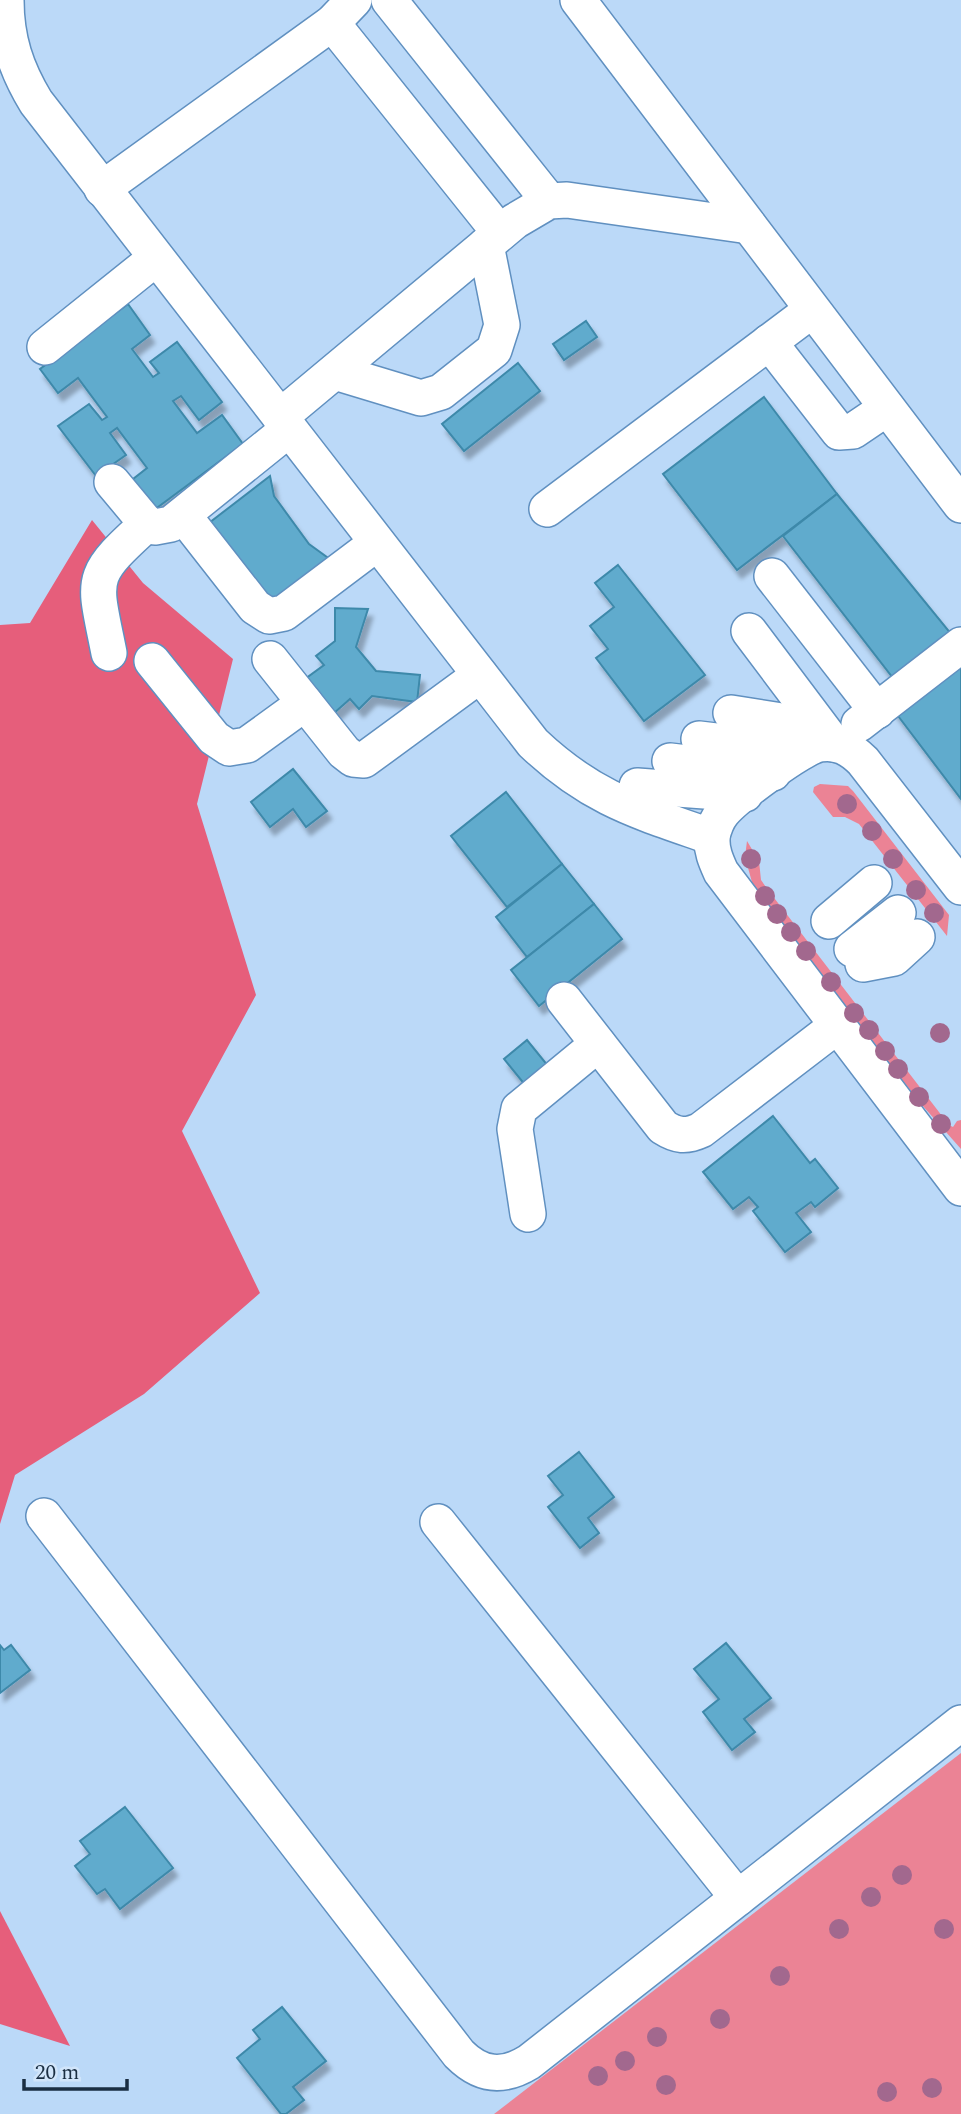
<svg xmlns="http://www.w3.org/2000/svg" width="961" height="2114" viewBox="0 0 961 2114" font-family="Spectral,serif">
<style>
.green{fill:#eb8395}
.forest{fill:#e65e7b}
.building{fill:#61abcd;stroke:#3e89aa;stroke-width:2;filter:url(#shadow)}
.lines{fill:none;stroke-linecap:round;stroke-linejoin:round}
.minor-casing{stroke:#6090c0;stroke-width:38}
.minor{stroke:#fff;stroke-width:35}
.tree{fill:#a2688e}
</style>
<defs>
<filter id="shadow"><feDropShadow dx="4.5" dy="8" stdDeviation="2" flood-color="#0004"/></filter>
</defs>
<rect width="100%" height="100%" fill="#bbd9f8"/>
<g class="green">
<path d="M820 784 848 786 853 791 949 915 947 936 859 824 845 817H833L813 792 814 787Z"/>
<path d="M747 841 759 861 761 880 768 890 949 1125 953 1127 957 1121 961 1120V1149L922 1105 755 893 745 857Z"/>
<path d="M961 1753V2114H494Z"/>
</g>
<g class="forest">
<path d="M92 520 143 583 233 659 197 804 256 995 182 1131 260 1293 144 1394 15 1475 0 1524V625L30 623Z"/>
<path d="M0 1911 70 2046 0 2024Z"/>
</g>
<g class="building">
<path d="M128 304 150 335 132 349 153 377 159 373 150 362 177 342 222 402 199 420 181 396 173 401 197 433 222 415 243 444 150 513 128 483 147 468 117 428 110 433 126 455 96 476 58 426 89 404 102 420 107 417 78 378 58 393 40 369Z"/>
<path d="M586 321 597 337 564 360 553 344Z"/>
<path d="M518 363 540 391 464 451 442 424Z"/>
<path d="M764 397 837 494 737 570 663 474Z"/>
<path d="M270 476 274 496 309 544 331 560 270 605 209 523Z"/>
<path d="M837 494 952 635 893 678 783 536Z"/>
<path d="M618 565 705 675 644 721 596 658 608 649 590 626 614 607 595 583Z"/>
<path d="M335 608 368 609 356 647 376 671 420 675 417 702 372 696 359 709 350 699 333 714 305 679 324 665 316 656 335 641Z"/>
<path d="M961 647V799L889 704Z"/>
<path d="M293 769 327 811 306 827 293 809 270 827 251 802Z"/>
<path d="M506 792 562 864 507 907 451 836Z"/>
<path d="M562 864 594 904 527 957 496 917Z"/>
<path d="M594 904 622 939 539 1006 511 970Z"/>
<path d="M527 1040 553 1072 530 1091 504 1059Z"/>
<path d="M773 1116 810 1163 815 1159 838 1188 815 1207 811 1202 796 1213 811 1232 785 1252 753 1211 758 1207 749 1197 733 1209 703 1172Z"/>
<path d="M579 1452 614 1497 588 1518 599 1533 580 1548 548 1507 563 1495 548 1476Z"/>
<path d="M726 1643 771 1698 744 1719 755 1732 732 1750 703 1712 719 1699 694 1669Z"/>
<path d="M0 1645 4 1650 11 1645 30 1670 0 1693Z"/>
<path d="M125 1807 173 1868 120 1909 105 1889 97 1894 75 1866 90 1854 80 1841Z"/>
<path d="M282 2007 326 2061 293 2087 304 2100 286 2114H281L237 2058 260 2039 253 2030Z"/>
</g>
<g class="lines">
<defs>
<g id="minor">
<path d="M6 0C6 39 16 69 36 102L533 743C592 799 638 811 712 837"/>
<path d="M389 0 549 201"/>
<path d="M578 0 961 505"/>
<path d="M332 23 500 233"/>
<path d="M102 189 332 23 354 0"/>
<path d="M769 342 839 432 853 431 887 408"/>
<path d="M45 347 156 258"/>
<path d="M335 372 421 398 441 392 494 350 502 325 486 245"/>
<path d="M280 417 515 221 549 201 567 200 749 226"/>
<path d="M112 482 147 524 155 527 171 524 289 429"/>
<path d="M547 509 812 310"/>
<path d="M183 515 255 607 269 616 284 613 377 543"/>
<path d="M772 576 877 711"/>
<path d="M749 631 834 744"/>
<path d="M109 653C94 577 87 578 147 524"/>
<path d="M270 659 344 752 353 759 364 760 480 675"/>
<path d="M152 661 214 738 229 748 247 745 305 703"/>
<path d="M731 713 788 722 831 742"/>
<path d="M859 724 961 645"/>
<path d="M699 739 802 751"/>
<path d="M670 761 773 773"/>
<path d="M637 786 745 794"/>
<path d="M961 887 863 761C851 749 838 741 820 744 802 747 736 797 723 812 718 818 714 828 712 836 711 850 716 861 721 872L961 1188"/>
<path d="M829 921 874 883"/>
<path d="M852 949 898 913"/>
<path d="M863 964 894 958 917 937"/>
<path d="M564 1000 663 1127C677 1136 686 1137 701 1130L838 1025"/>
<path d="M528 1214 515 1129 519 1109 598 1044"/>
<path d="M44 1516 459 2054C481 2076 503 2078 529 2062L961 1723"/>
<path d="M438 1522 738 1898"/>
</g>
</defs>
<use href="#minor" class="minor-casing"/>
<use href="#minor" class="minor"/>
</g>
<g class="tree">
<circle cx="847" cy="804" r="10"/>
<circle cx="872" cy="831" r="10"/>
<circle cx="751" cy="859" r="10"/>
<circle cx="893" cy="859" r="10"/>
<circle cx="916" cy="890" r="10"/>
<circle cx="765" cy="896" r="10"/>
<circle cx="934" cy="913" r="10"/>
<circle cx="777" cy="914" r="10"/>
<circle cx="791" cy="932" r="10"/>
<circle cx="806" cy="951" r="10"/>
<circle cx="831" cy="982" r="10"/>
<circle cx="854" cy="1013" r="10"/>
<circle cx="869" cy="1030" r="10"/>
<circle cx="940" cy="1033" r="10"/>
<circle cx="885" cy="1051" r="10"/>
<circle cx="898" cy="1069" r="10"/>
<circle cx="919" cy="1097" r="10"/>
<circle cx="941" cy="1124" r="10"/>
<circle cx="902" cy="1875" r="10"/>
<circle cx="871" cy="1897" r="10"/>
<circle cx="839" cy="1929" r="10"/>
<circle cx="944" cy="1929" r="10"/>
<circle cx="780" cy="1976" r="10"/>
<circle cx="720" cy="2019" r="10"/>
<circle cx="657" cy="2037" r="10"/>
<circle cx="625" cy="2061" r="10"/>
<circle cx="598" cy="2076" r="10"/>
<circle cx="666" cy="2085" r="10"/>
<circle cx="932" cy="2088" r="10"/>
<circle cx="887" cy="2092" r="10"/>
</g>
<path d="M24 2079v10h103v-10" fill="none" stroke="#1a2e42" stroke-width="3.5"/>
<text x="35" y="2079" font-size="21" fill="#1a2e42" stroke="#d1e5fa" stroke-width="5" paint-order="stroke">20 m</text>
</svg>
